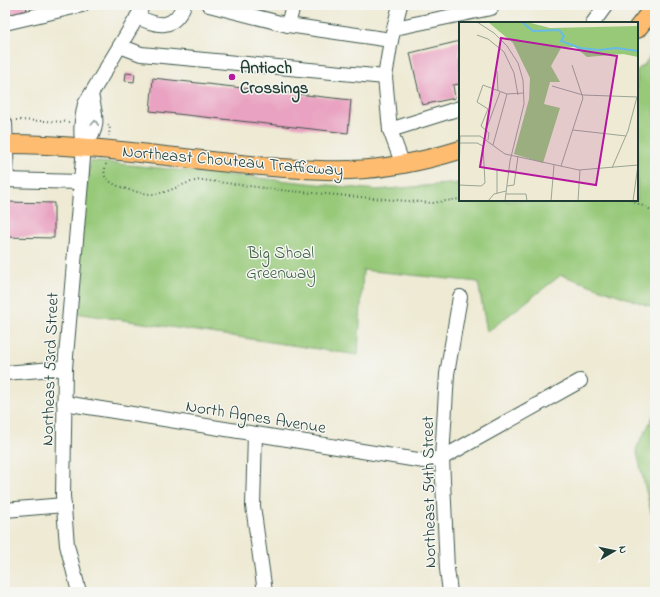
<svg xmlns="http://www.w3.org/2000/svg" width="660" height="597" viewBox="0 0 660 597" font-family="'Indie Flower',sans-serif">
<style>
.green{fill:#97c979;stroke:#5b8356}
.building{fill:#e9a2c1}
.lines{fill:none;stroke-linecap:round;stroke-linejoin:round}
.minor-casing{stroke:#3e574c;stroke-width:16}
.major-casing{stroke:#3e574c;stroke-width:20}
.path{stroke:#3e574c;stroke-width:2;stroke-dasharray:1 3;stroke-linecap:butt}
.minor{stroke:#fff;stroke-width:14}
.major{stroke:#febc70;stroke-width:18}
.oneway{stroke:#8f9e9a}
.poi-dot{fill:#b5179e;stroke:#f6f6f2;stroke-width:1.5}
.labels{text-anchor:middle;stroke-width:3;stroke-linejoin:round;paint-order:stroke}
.poi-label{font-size:17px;font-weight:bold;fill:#1f3d34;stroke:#f6f6f2;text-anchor:start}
.street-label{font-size:17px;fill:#1f3d34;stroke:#f6f6f2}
.park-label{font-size:17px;fill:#3d6045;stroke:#f6f6f2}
.inset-river{fill:none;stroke:#67bbe4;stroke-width:2}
.inset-road{fill:none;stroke:#9ba594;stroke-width:1}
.view{fill:#b5179e;fill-opacity:0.15;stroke:#b5179e;stroke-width:2}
.inset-edge{fill:none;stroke:#1f3d34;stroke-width:2}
</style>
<rect width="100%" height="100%" fill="#f6f6f2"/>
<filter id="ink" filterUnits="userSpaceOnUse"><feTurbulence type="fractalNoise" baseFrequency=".025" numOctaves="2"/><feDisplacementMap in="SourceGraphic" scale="8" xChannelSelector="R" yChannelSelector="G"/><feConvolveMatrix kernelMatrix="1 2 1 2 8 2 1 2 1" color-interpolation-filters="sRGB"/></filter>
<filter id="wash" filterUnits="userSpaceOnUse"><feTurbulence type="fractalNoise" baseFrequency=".012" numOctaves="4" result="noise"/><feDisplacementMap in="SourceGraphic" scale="16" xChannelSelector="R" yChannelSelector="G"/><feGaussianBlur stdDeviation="0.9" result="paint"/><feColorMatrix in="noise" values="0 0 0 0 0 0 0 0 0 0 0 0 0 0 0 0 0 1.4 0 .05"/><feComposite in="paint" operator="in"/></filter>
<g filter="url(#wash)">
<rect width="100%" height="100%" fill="#eeead4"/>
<g class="green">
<path d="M655 48V308L561 275 487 332 478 282 363 270 358 355 69 312 90 161 377 190 460 183V200H637V70L644 65Z"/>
<path d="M655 413V528L636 449Z"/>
</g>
<g id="blocks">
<g class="building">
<path d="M5 5H26L27 12 5 15Z"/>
<path d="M460 41V84L453 85 455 98 422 105 410 53Z"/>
<path d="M126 73 135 74 134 82 125 81Z"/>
<path d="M153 78 351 100 348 133 150 111Z"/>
<path d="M5 202 54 203V238L5 237Z"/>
</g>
</g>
</g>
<g filter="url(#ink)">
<use href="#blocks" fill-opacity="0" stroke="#3e574c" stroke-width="1"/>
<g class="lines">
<defs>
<g id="minor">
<path d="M209 5 288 25 391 40"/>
<path d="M137 17C158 26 173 31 184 5"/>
<path d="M5 23 82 5"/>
<path d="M593 23 606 5"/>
<path d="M288 25 293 5"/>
<path d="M395 28 491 8"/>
<path d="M120 46 141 54 385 77 390 130 403 165"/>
<path d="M385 77 391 40 400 5"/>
<path d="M5 123 7 180"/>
<path d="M390 130 460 108"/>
<path d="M84 147C99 129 97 118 91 95"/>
<path d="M5 180 80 182"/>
<path d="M5 373 65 368"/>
<path d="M64 403 424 461 442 458 580 381"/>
<path d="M255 434 253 506 265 592"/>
<path d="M5 510 64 505"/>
<path d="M79 592 67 545 63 496 65 368 84 147C79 134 82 118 85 104L139 14 142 5"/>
<path d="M450 592 447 569 442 458 447 374 460 297"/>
</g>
<g id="major">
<path d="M637 29 655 6"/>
<path d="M5 144C80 144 154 155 229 163 269 167 309 171 350 170 388 169 424 161 460 150"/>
</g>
</defs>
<use href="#minor" class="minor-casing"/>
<use href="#major" class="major-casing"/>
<g class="path">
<path d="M16 120 70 122"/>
<path d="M108 125 110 126 109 136"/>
<path d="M106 164C105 168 104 172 105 176 110 187 144 195 155 194 172 192 185 181 202 180L289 191 432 203 460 199"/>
<path d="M631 200 655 212"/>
</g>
<use href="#minor" class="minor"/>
<use href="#major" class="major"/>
</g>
<defs><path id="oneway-chevron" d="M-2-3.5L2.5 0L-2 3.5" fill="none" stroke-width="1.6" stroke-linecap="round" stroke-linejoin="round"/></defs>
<use class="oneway" href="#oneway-chevron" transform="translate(95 123) rotate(-87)"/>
</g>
<circle class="poi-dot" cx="232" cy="77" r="4"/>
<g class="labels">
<g class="poi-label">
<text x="240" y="73">Antioch<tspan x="240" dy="20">Crossings</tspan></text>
</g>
<g class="street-label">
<text transform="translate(233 160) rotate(5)" y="6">Northeast Chouteau Trafficway</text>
<text transform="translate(49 369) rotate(-88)" y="6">Northeast 53rd Street</text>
<text transform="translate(256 416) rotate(9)" y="6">North Agnes Avenue</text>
<text transform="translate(428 492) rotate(-91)" y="6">Northeast 54th Street</text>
</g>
<g class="park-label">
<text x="281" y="258">Big Shoal<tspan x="281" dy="20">Greenway</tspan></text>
</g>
</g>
<g transform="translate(459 22)">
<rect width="179" height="179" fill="#eeead4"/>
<path d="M29 0H68L91 6 179 4V35L164 32 128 35 116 25 102 26 92 44 101 60H91L85 82 101 86 84 141 55 132 70 77 71 56 54 21Z" fill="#97c979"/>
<path class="inset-river" d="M63 0 74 9 100 8 105 14 102 19 121 26 140 28 157 26 179 29"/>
<path class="inset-road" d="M18 0 35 11 48 24 59 41 64 58 65 82 51 139 46 179M18 13 29 17 45 30 55 51 59 73M38 49 39 69M93 64 124 73 179 75M27 108 41 70M114 108 167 114M0 114H21L46 132 120 148 179 143M29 118 30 111 22 104 29 87 18 80 24 63 48 72M34 123 48 72 65 71M102 144 124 76 113 43M153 146 169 109 178 75M0 156 1 114M0 163 22 164 26 161 24 124 18 121H1M48 164 55 163 59 134M38 172V148L56 149M47 172H67L68 179M29 179 35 172 47 169M92 179 95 143M119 179 121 148M174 179 179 143"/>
<path class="view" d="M42 16 158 34 137 163 21 145Z"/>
<rect width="179" height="179" class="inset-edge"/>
</g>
<rect width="660" height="597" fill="none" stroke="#f6f6f2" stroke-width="20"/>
<g transform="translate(614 551) rotate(81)" stroke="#f6f6f2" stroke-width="3" paint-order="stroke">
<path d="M0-3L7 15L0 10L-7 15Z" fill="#1f3d34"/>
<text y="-6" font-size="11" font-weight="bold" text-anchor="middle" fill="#1f3d34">N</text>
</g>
</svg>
